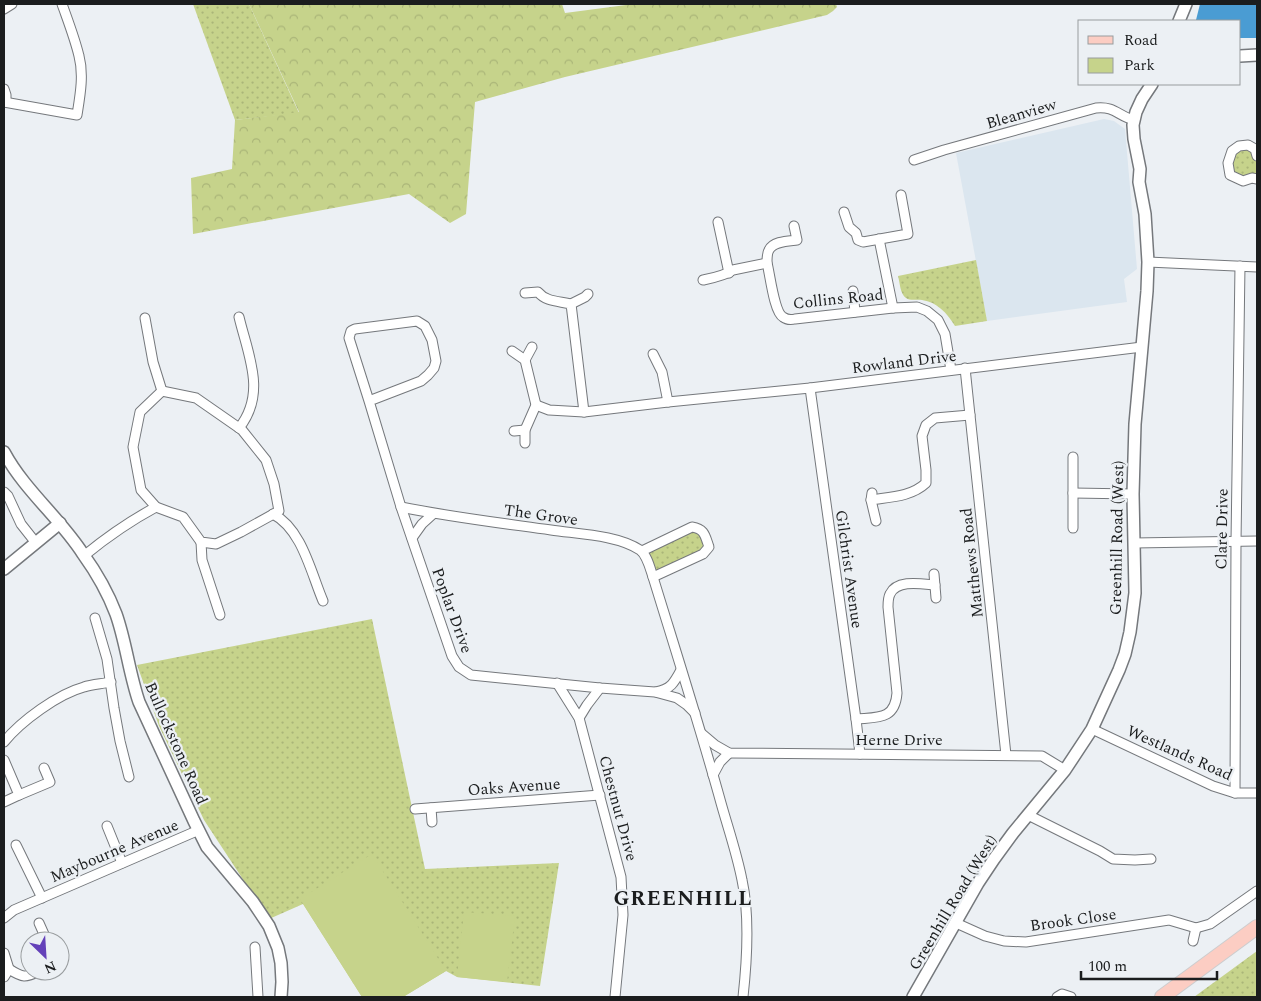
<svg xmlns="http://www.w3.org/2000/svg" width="1261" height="1001" viewBox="0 0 1261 1001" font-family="Spectral,serif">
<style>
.built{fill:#dbe6ef}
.green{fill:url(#green-dots)}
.forest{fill:url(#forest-crowns)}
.pitch{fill:#c6d38b}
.water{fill:#4a9cd3}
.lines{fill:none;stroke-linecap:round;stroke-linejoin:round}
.minor-casing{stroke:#75787c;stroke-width:11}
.tertiary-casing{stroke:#75787c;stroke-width:14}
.primary-casing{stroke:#cdcdce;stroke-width:16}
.minor{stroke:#fff;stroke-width:9}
.tertiary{stroke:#fff;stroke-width:11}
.primary{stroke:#fccdc3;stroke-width:14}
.labels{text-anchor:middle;stroke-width:4.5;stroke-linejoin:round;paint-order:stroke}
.street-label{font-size:16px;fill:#1b1d1e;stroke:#ecf0f4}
.district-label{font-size:21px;font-weight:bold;letter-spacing:1px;fill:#1b1d1e;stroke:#ecf0f4}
</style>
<defs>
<pattern id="green-dots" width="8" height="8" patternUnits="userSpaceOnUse" patternTransform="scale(1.25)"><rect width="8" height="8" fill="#c6d38b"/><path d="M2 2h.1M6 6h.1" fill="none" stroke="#aab578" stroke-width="1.8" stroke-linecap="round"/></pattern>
<pattern id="forest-crowns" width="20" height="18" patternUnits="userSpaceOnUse" patternTransform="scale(1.25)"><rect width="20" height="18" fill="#c6d38b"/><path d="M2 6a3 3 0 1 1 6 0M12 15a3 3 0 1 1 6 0" fill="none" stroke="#aab578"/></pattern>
</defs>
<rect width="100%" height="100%" fill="#ecf0f4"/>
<path class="built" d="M1104 119 1114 121 1125 129 1137 269 1124 279 1127 302 987 321 956 153Z"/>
<g class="green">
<path d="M193 4H249L299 113 235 120Z"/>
<path d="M1248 145 1257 156V173L1252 178 1230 175 1232 151Z"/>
<path d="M976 260 987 321 955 326C947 313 937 302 922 300 917 299 910 301 906 298 900 294 900 283 898 276Z"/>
<path d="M699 528 709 547 653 577 642 551Z"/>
<path d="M372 619 425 869 559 863 540 986 457 977 446 971 403 997H362L303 904 269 919 204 820 159 726 137 665Z"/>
<path d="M1257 951V997H1194Z"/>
</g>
<path class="forest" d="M249 4H562L565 13 626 5V4H836L837 7 833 11 827 15 565 77 475 102 466 214 450 223 409 194 193 234 191 178 232 169 235 120 299 112Z"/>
<g class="pitch">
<path d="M372 854 446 971 403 997H362L300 899Z"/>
<path d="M464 912 515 916 507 982 457 977Z"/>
</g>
<path class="water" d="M1200 4H1257V38H1240V21H1197L1196 20Z"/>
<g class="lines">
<defs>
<g id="minor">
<path d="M4 9 12 4"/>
<path d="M4 89 6 95V102"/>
<path d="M4 102 77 115C80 96 84 75 79 56 75 39 68 21 62 4"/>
<path d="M1257 156 1255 149 1248 145 1239 146 1232 151 1228 163 1230 175 1243 181 1252 178 1257 179"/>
<path d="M914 160 944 150 1096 108C1115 106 1118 116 1134 120"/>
<path d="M844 212 849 227 856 233 858 240 863 242 908 234 901 195"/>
<path d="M718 222 729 273"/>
<path d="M794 226 797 240C789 241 773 241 769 250 767 253 767 259 767 263 770 274 774 312 783 317 787 320 791 320 795 319L893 308 917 307 927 311 938 320 945 334 951 370"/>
<path d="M879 239 893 308"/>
<path d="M1148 262 1257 267"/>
<path d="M703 280C713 278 724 276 733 270L767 263"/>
<path d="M853 291 855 312"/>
<path d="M525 293 538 292C546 302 559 301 571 304L584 412"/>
<path d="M571 304 585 297 588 294"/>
<path d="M239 317C248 355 267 393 239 428"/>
<path d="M145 318 153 362 162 391"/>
<path d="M512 351 525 360 536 405 525 430V443"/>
<path d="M653 354 662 372 668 402"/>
<path d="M525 360 532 347"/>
<path d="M965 368 1006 755"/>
<path d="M810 388 856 719 860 754"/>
<path d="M162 391 196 398 242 430 266 460 274 484 279 511 241 532 216 544 201 542 183 517 156 507 141 490 133 447 140 412Z"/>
<path d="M369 401 421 381 428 375 434 368 436 361 432 340 425 326 417 321 355 329 351 331 349 338 369 401 401 507 452 656 459 667 471 675 600 688 655 692 677 698 687 705 695 713"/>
<path d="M536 405 549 410 584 412 668 402 810 388 1142 347"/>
<path d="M514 431 525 430"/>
<path d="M1073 457V528"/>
<path d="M4 492 8 496 21 524 36 543"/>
<path d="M872 493 871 500 876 521"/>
<path d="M1073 493 1133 494"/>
<path d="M871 500C890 497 911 497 926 483V470L922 436 926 425 935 418 970 415"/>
<path d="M401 507C451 517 501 523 551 530 578 534 618 535 640 550 647 555 650 568 653 577 676 652 700 727 721 803 728 828 737 854 742 880 750 916 747 961 743 997"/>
<path d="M273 514C302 529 311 573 323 601"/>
<path d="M412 538 422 524 433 514"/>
<path d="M201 542 202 560 220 615"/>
<path d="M1134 543 1257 541"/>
<path d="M642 551 692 527C705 529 705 536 709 547L703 554 653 577"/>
<path d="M85 555C107 537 130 521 156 507"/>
<path d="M934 574 936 598"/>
<path d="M95 618 107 659 114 708 120 741 129 777"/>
<path d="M557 683 579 718 621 877 623 915 615 997"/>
<path d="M656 692C671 689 674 683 681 670"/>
<path d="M579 718 587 705 600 688"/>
<path d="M856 719C878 717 895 720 897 693L888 607C888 603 888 598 890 594 897 579 922 584 935 585"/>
<path d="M1092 729 1213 786 1235 793H1257"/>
<path d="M702 734 715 745 729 753 1042 756 1065 770"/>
<path d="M4 742C21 721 58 694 84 687 92 684 102 684 111 682"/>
<path d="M4 760 19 795 4 802"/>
<path d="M713 775 720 762 729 753"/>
<path d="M1235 793 1236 542 1240 266"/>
<path d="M19 795 50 782 44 768"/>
<path d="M431 808 432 822"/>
<path d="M415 809 600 795"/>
<path d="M1028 815 1100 851 1113 859 1135 860 1151 859"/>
<path d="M107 826 122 863"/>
<path d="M16 845 42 898"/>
<path d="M4 918 14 910 199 830"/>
<path d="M39 923 47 941"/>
<path d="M956 923 985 936 1004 941 1026 942 1169 920 1196 928 1210 924 1257 891"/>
<path d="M1193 941 1196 928"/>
<path d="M255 947 258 997"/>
<path d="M4 953 9 969 4 977"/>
<path d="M9 969C23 978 25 978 40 971"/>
<path d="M1057 997 1062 994 1071 997"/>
</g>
<g id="tertiary">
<path d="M1179 21 1186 4"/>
<path d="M1240 56 1257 55"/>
<path d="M4 452C25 491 60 518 83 554 96 572 108 593 116 614 126 642 129 673 139 702L194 821 207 847 253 902 269 926 278 948 281 963 282 982 281 997"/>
<path d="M4 569 60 523"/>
<path d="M913 997 978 883 994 859 1013 833 1065 770 1092 729 1119 670 1125 654 1130 632 1135 593 1133 494 1135 424 1142 347 1147 291 1148 262 1145 214 1139 182 1140 169 1134 139 1133 125 1136 112 1142 99 1152 84"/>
</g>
<path id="primary" d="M1162 997 1257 927"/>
</defs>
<use href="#minor" class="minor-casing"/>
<use href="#tertiary" class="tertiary-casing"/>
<use href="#primary" class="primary-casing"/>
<use href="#minor" class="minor"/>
<use href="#tertiary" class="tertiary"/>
<use href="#primary" class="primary"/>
</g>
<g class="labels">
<g class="street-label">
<text transform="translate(1021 113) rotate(-16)" y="6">Bleanview</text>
<text transform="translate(838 298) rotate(-6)" y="6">Collins Road</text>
<text transform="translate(904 361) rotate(-7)" y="6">Rowland Drive</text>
<text transform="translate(541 514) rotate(8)" y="6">The Grove</text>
<text transform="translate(1221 529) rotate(-89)" y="6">Clare Drive</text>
<text transform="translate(1116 538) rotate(-89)" y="6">Greenhill Road (West)</text>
<text transform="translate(971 563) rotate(-96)" y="6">Matthews Road</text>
<text transform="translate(850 569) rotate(82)" y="6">Gilchrist Avenue</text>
<text transform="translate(453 610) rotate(70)" y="6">Poplar Drive</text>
<text x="899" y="745">Herne Drive</text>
<text transform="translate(177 743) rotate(66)" y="6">Bullockstone Road</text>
<text transform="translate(1180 752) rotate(24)" y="6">Westlands Road</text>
<text transform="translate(514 786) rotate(-4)" y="6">Oaks Avenue</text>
<text transform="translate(619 808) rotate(75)" y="6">Chestnut Drive</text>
<text transform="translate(114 850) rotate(-23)" y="6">Maybourne Avenue</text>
<text transform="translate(952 902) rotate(-59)" y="6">Greenhill Road (West)</text>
<text transform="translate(1073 919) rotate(-8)" y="6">Brook Close</text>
</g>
<g class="district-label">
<text x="683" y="905">GREENHILL</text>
</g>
</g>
<rect width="1261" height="1001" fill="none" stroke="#1b1d1e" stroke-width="10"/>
<rect x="1078" y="20" width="162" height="65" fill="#ecf0f4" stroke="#989c9e"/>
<rect x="1088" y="36" width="25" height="8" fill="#fccdc3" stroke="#989c9e"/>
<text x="1124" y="45" font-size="15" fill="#1b1d1e">Road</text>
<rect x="1088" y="58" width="25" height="15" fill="#c6d38b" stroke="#989c9e"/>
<text x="1124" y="70" font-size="15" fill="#1b1d1e">Park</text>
<g transform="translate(45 956) rotate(155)"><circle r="24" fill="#ecf0f4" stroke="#989c9e"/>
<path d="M0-4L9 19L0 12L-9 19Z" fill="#6441b9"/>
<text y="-8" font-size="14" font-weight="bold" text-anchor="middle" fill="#1b1d1e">N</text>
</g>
<path d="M1081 971v8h136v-8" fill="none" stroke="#1b1d1e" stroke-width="2.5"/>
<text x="1088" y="971" font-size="15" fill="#1b1d1e" stroke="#ecf0f4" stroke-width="4" paint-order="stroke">100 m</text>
</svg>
